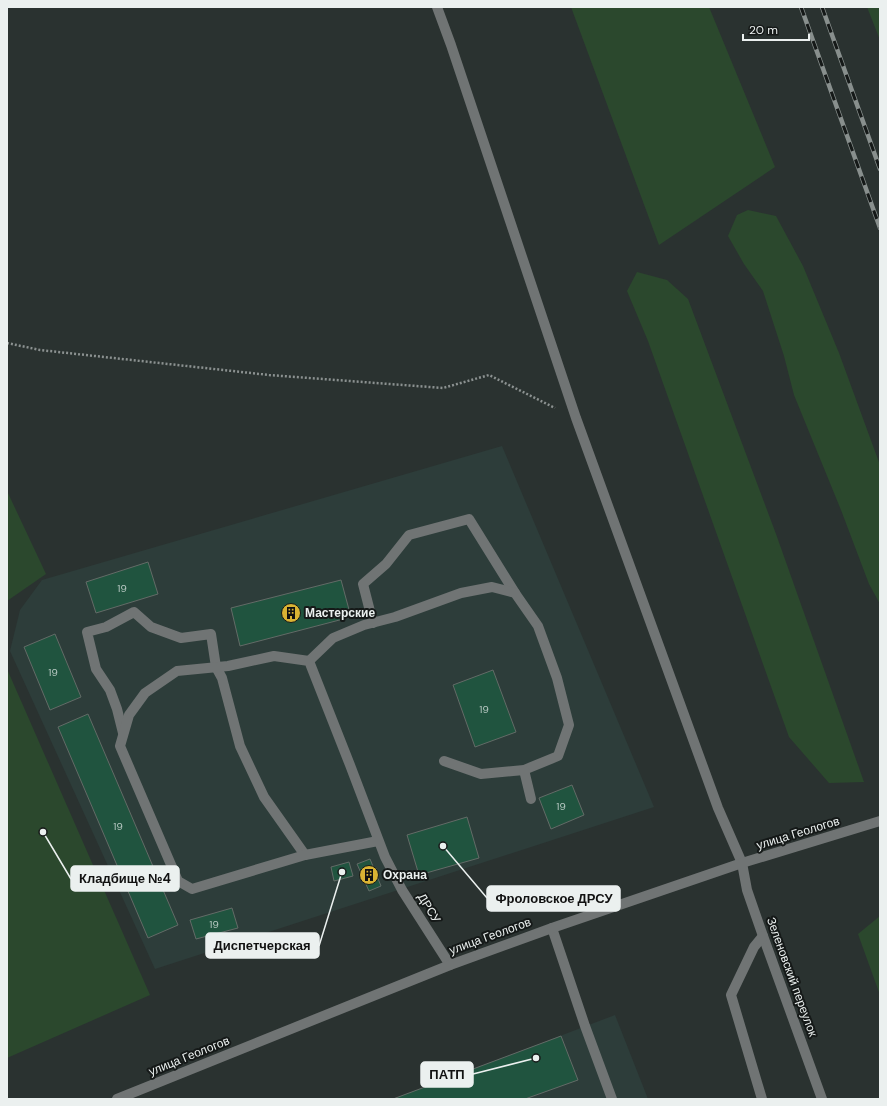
<svg xmlns="http://www.w3.org/2000/svg" width="887" height="1106" viewBox="0 0 887 1106" font-family="'DM Sans',sans-serif">
<style>
.built{fill:#2d3d3a}
.green{fill:#2b482d}
.building{fill:#20543f;stroke:#636b67}
.lines{fill:none;stroke-linecap:round;stroke-linejoin:round}
.path{stroke:#8b9190;stroke-width:2.5;stroke-dasharray:2 2;stroke-linecap:butt}
.minor{stroke:#707474;stroke-width:10}
.rail-casing{stroke:#888f8d;stroke-width:4.5}
.rail{stroke:#151918;stroke-width:3;stroke-dasharray:9;stroke-linecap:butt}
.labels{text-anchor:middle;stroke-width:4;stroke-linejoin:round;paint-order:stroke}
.number-label{font-size:10px;fill:#b8c9c3}
.poi-label{font-size:12px;font-weight:bold;fill:#ebf0ef;stroke:#151918;text-anchor:start}
.street-label{font-size:12px;fill:#ebf0ef;stroke:#151918}
.leader{fill:none;stroke:#ebf0ef;stroke-width:1.5}
.callout-dot{fill:#ebf0ef;stroke:#151918;stroke-width:1.5}
.callout{fill:#ebf0ef;stroke:#ebf0ef;stroke-width:1.5}
.callout-label{font-size:13px;text-anchor:middle;font-weight:bold;fill:#111}
</style>
<rect width="100%" height="100%" fill="#2a3230"/>
<g class="built">
<path d="M502 446 654 807 155 969 10 651 20 610 42 580Z"/>
<path d="M615 1015 648 1099H394Z"/>
</g>
<g class="green">
<path d="M571 7H709L775 167 659 245Z"/>
<path d="M867 7H880V40Z"/>
<path d="M748 210 776 216 803 266 839 353 880 465V604L869 584 841 510 794 395 784 356 763 291 744 264 728 236 737 215Z"/>
<path d="M637 272 667 280 688 299 776 534 864 782 829 783 789 737 648 341 627 291Z"/>
<path d="M7 491 46 574 7 601Z"/>
<path d="M7 669 150 995 7 1058Z"/>
<path d="M880 916V995L858 934Z"/>
</g>
<g class="building">
<path d="M148 562 158 594 96 613 86 582Z"/>
<path d="M341 580 351 617 240 646 231 608Z"/>
<path d="M55 634 81 697 50 710 24 647Z"/>
<path d="M493 670 516 732 475 747 453 685Z"/>
<path d="M88 714 178 925 148 938 58 727Z"/>
<path d="M572 785 584 815 551 829 539 798Z"/>
<path d="M467 817 479 858 419 875 407 835Z"/>
<path d="M370 859 381 886 369 891 357 864Z"/>
<path d="M349 862 353 876 334 881 331 867Z"/>
<path d="M232 908 238 928 196 939 190 920Z"/>
<path d="M561 1036 578 1080 525 1099H393Z"/>
</g>
<g class="lines">
<path class="path" d="M7 343 40 350 269 375 443 388 489 375 555 408"/>
<g class="minor">
<path d="M437 7 451 45 576 418 718 808 742 863 747 890 763 936 822 1099"/>
<path d="M373 623 363 584 386 564 409 535 469 519 515 593"/>
<path d="M309 661 333 638 364 625 395 617 461 593 492 587 515 593 538 626 557 678 569 725 558 756 524 770 481 774 444 761"/>
<path d="M123 733 117 709 110 690 96 669 87 632 106 627 134 612 151 627 181 638 211 634 216 667 222 678 240 746 264 797 305 855"/>
<path d="M524 770 531 799"/>
<path d="M378 841 305 855 192 889 178 881 120 746 129 715 145 693 177 671 228 666 274 656 309 661 350 765 385 857 402 890 450 965"/>
<path d="M552 928 585 1026 612 1099"/>
<path d="M117 1099 450 965 552 928 742 863 880 821"/>
<path d="M762 1099 731 995 754 947 763 936"/>
</g>
<defs>
<g id="rail">
<path d="M801 7 880 228"/>
<path d="M822 7 880 169"/>
</g>
</defs>
<use href="#rail" class="rail-casing"/>
<use href="#rail" class="rail"/>
</g>
<defs>
<symbol id="building-disc" viewBox="-11 -11 22 22"><circle r="9.5" fill="#dab333" stroke="#151918"/><path d="M-4-6H4V6H1V3H-1V6H-4ZM-2.5-4.3h1.7v1.8h-1.7ZM.8-4.3h1.7v1.8H.8ZM-2.5-1h1.7V.8h-1.7ZM.8-1h1.7V.8H.8Z" fill="#111"/></symbol>
</defs>
<g fill-rule="evenodd">
<use href="#building-disc" x="280" y="602" width="22" height="22"/>
<use href="#building-disc" x="358" y="864" width="22" height="22"/>
</g>
<g class="labels">
<g class="number-label">
<text x="122" y="592">19</text>
<text x="53" y="676">19</text>
<text x="484" y="713">19</text>
<text x="561" y="810">19</text>
<text x="118" y="830">19</text>
<text x="214" y="928">19</text>
</g>
<g class="poi-label">
<text x="305" y="617">Мастерские</text>
<text x="383" y="879">Охрана</text>
</g>
<g class="street-label">
<text transform="translate(798 833) rotate(-17)" y="4">улица Геологов</text>
<text transform="translate(429 908) rotate(58)" y="4">ДРСУ</text>
<text transform="translate(490 936) rotate(-20)" y="4">улица Геологов</text>
<text transform="translate(792 977) rotate(70)" y="4">Зеленовский переулок</text>
<text transform="translate(189 1056) rotate(-22)" y="4">улица Геологов</text>
</g>
</g>
<path class="leader" d="M43 832L71 879M443 846L487 898M342 872L319 946M536 1058L473 1074"/>
<g class="callout-dot">
<circle cx="43" cy="832" r="4"/>
<circle cx="443" cy="846" r="4"/>
<circle cx="342" cy="872" r="4"/>
<circle cx="536" cy="1058" r="4"/>
</g>
<g class="callout">
<rect x="71" y="866" width="108" height="25" rx="4"/>
<rect x="487" y="886" width="133" height="25" rx="4"/>
<rect x="206" y="933" width="113" height="25" rx="4"/>
<rect x="421" y="1062" width="52" height="25" rx="4"/>
</g>
<g class="callout-label">
<text x="125" y="883">Кладбище №4</text>
<text x="554" y="903">Фроловское ДРСУ</text>
<text x="262" y="950">Диспетчерская</text>
<text x="447" y="1079">ПАТП</text>
</g>
<rect width="887" height="1106" fill="none" stroke="#ebf0ef" stroke-width="16"/>
<path d="M743 34v6h66v-6" fill="none" stroke="#ebf0ef" stroke-width="2"/>
<text x="749" y="34" font-size="12" fill="#ebf0ef" stroke="#151918" stroke-width="3" paint-order="stroke">20 m</text>
</svg>
